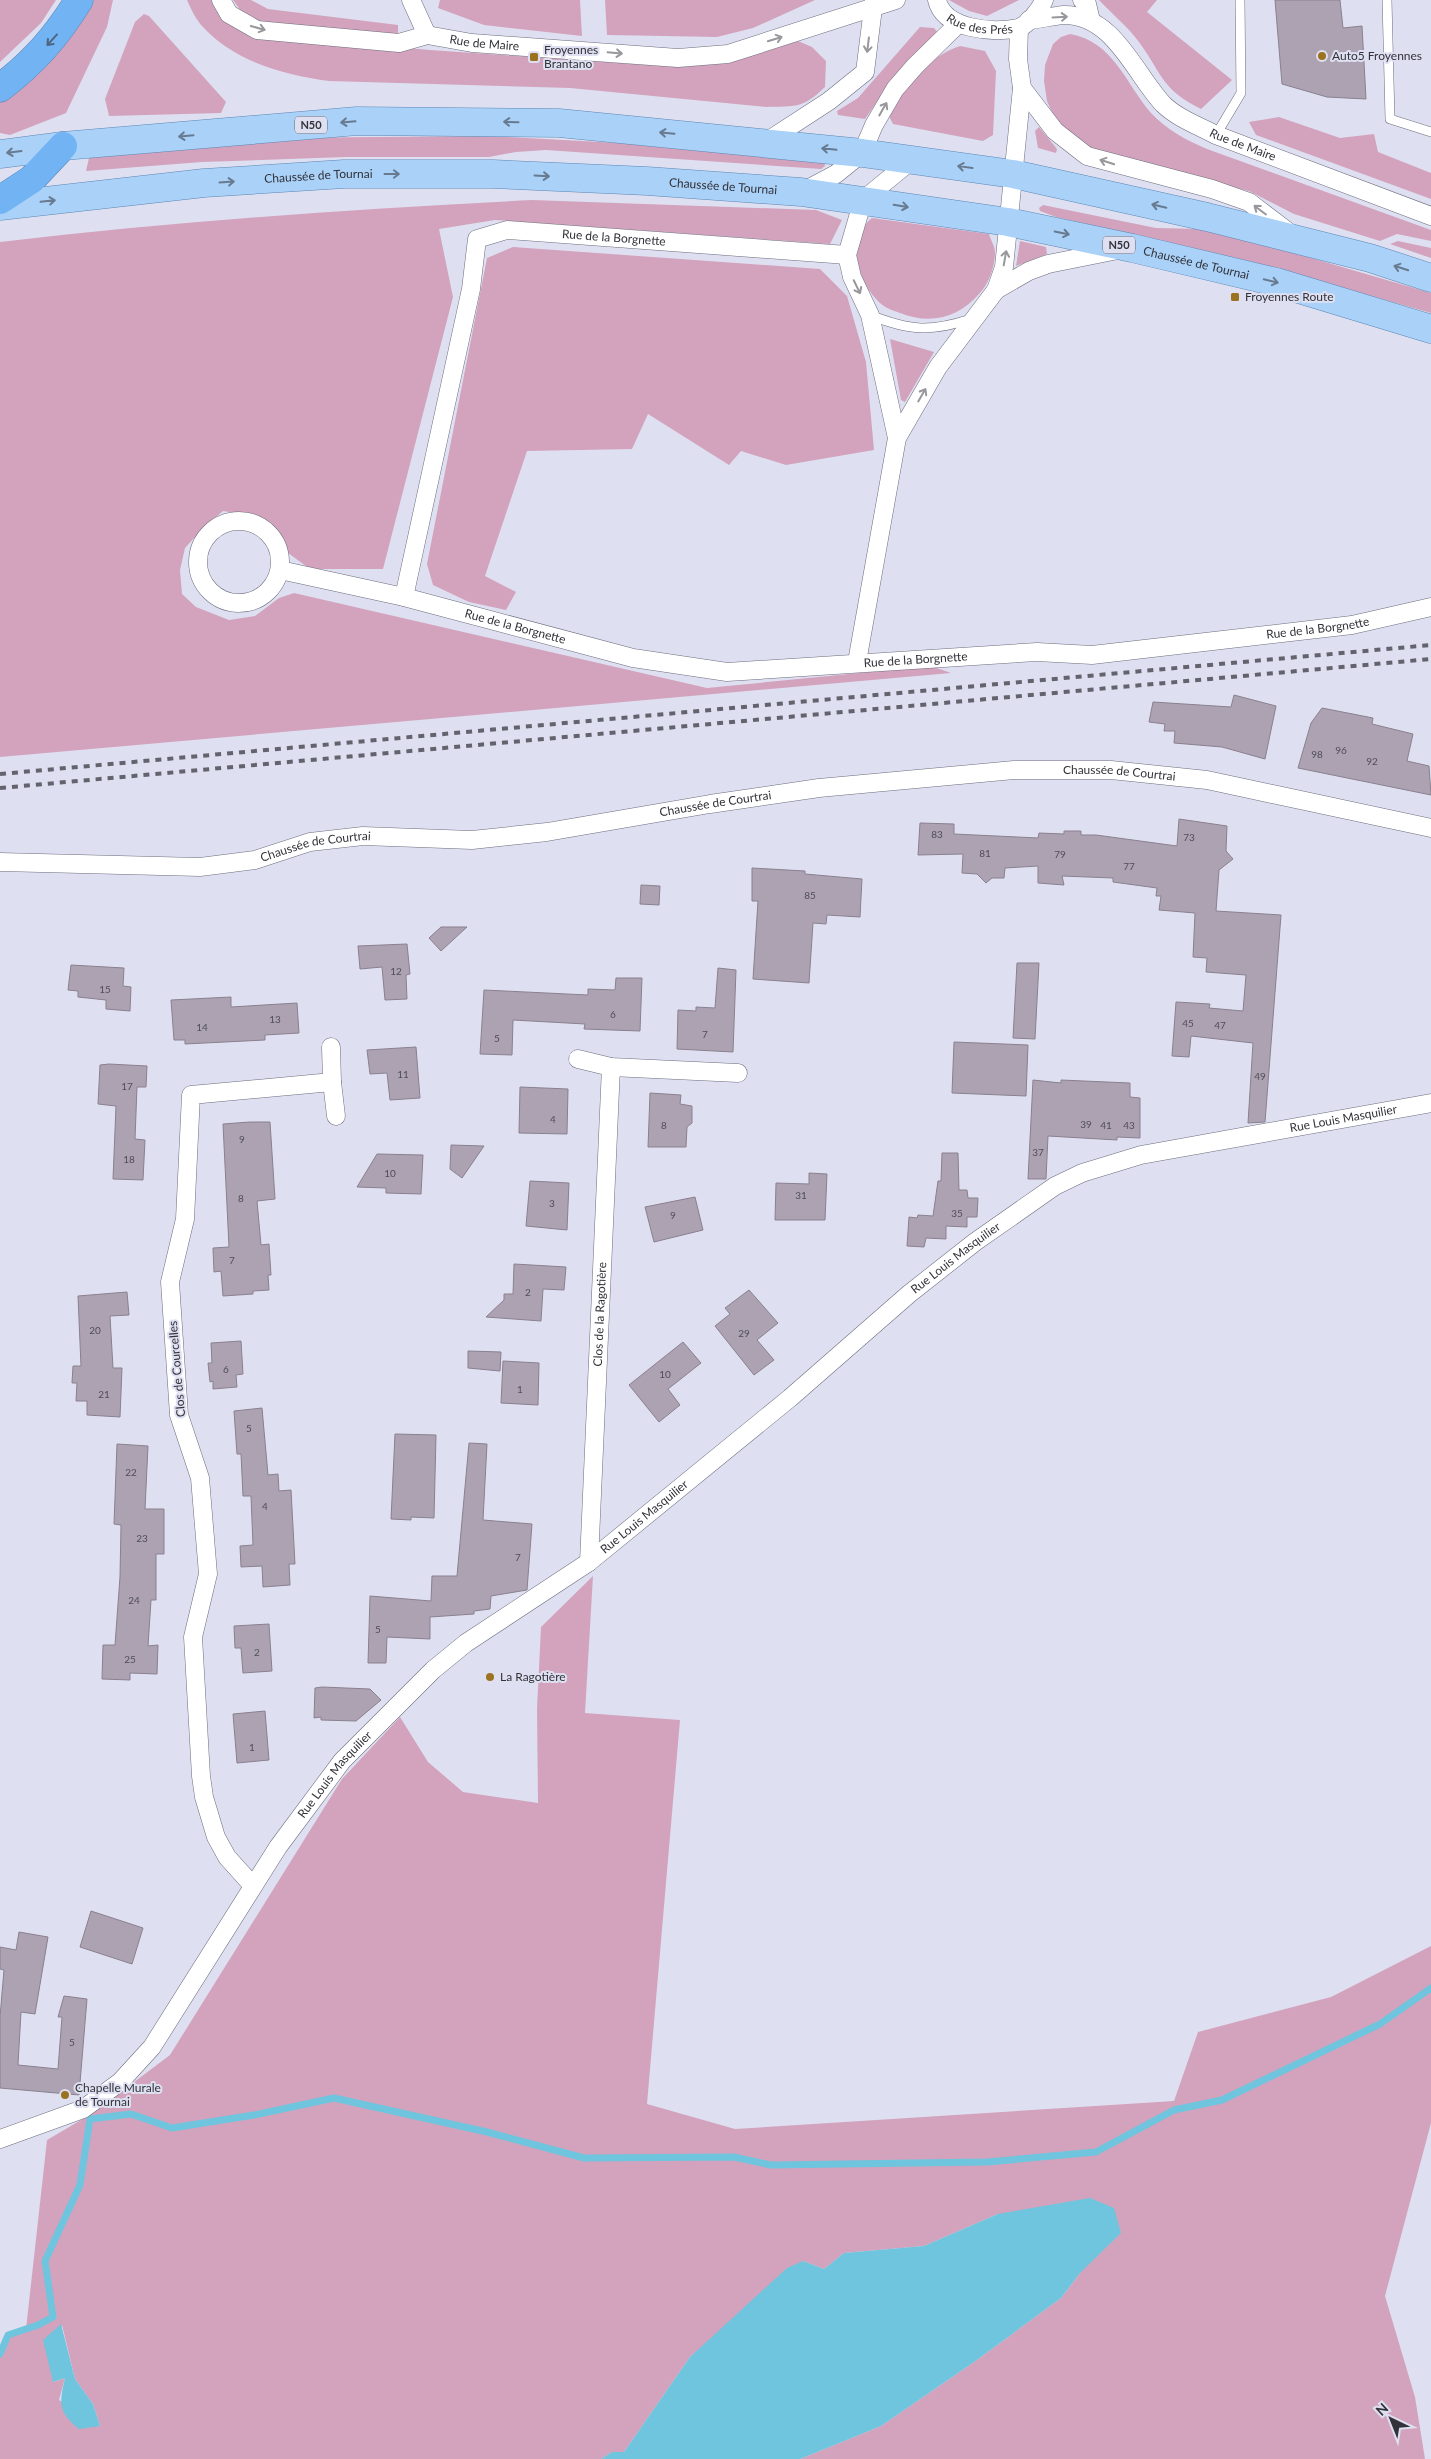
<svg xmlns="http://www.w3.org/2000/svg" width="1431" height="2459" viewBox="0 0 1431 2459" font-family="Lato,sans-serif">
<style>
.green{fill:#d3a3bd;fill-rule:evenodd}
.water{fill:#6ec5dd}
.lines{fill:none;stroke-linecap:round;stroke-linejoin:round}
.stream{stroke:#6ec5dd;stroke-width:7}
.building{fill:#aca2b2;stroke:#8a808f}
.service-casing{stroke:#6b6d7c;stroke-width:10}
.minor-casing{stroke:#6b6d7c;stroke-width:19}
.primary-casing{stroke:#5c86b3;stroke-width:29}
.motorway-casing{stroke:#5c86b3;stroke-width:29}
.service{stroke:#fff;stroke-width:9}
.minor{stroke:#fff;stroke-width:18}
.primary{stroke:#aad1f8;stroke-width:28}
.motorway{stroke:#72b3f4;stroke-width:28}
.rail{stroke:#63636d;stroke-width:4;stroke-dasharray:6 6;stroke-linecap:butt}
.oneway{stroke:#98989c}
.oneway2{stroke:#4c6684}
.oneway3{stroke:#687a8f}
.poi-dot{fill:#9b7320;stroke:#dee0f2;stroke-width:2}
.labels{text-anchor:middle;stroke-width:4;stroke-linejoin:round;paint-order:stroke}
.number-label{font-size:10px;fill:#504e57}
.shield{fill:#dee0f2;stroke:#666670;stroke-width:1}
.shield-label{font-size:11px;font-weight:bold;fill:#323239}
.street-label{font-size:12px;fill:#323239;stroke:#dee0f2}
.poi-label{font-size:12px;fill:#323239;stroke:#dee0f2;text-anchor:start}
</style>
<rect width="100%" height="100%" fill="#dee0f2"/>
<g class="green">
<path d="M0 0H56L41 23 0 62Z"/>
<path d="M91 0H113L107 27 66 113 10 135 0 133V102L29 80Z"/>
<path d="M187 0H211L235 28 262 35 430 50 679 67 724 62 798 41 812 47 826 61 825 87C802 109 796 106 766 107L570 88 329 81C284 75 235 62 203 27 196 20 191 9 187 0Z"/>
<path d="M233 0H251L268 9 398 25V34L390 36 262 24 241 11Z"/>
<path d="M440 0H580L582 36 484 25 438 8Z"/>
<path d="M605 0H815L753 28 717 37 607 35Z"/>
<path d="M949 0H1019L987 16 969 11Z"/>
<path d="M1099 0H1157L1147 12 1232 80 1201 109C1161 89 1163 75 1139 42 1128 27 1112 14 1099 0Z"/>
<path d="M144 14 149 16 226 102 221 113 109 116 105 99 135 22Z"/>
<path d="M920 27 934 28 939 34 896 74 865 119 838 115 837 111 858 98Z"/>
<path d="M1070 34C1113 41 1126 84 1151 113 1167 130 1186 140 1207 149L1431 230V241L1397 234 1380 241 1294 214 1249 191 1099 153 1074 140 1055 119 1047 101 1044 81 1045 65 1053 44 1061 37Z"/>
<path d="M960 46 985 51 996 71 993 135 983 141 893 124 888 114C909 86 926 57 960 46Z"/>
<path d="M1279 117 1340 138 1374 134 1378 152 1431 173V199L1256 135 1249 122Z"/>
<path d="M1039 127 1057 149 1056 153 1038 148 1035 131Z"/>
<path d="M487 136 674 146 824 159 825 166 821 169 546 150 516 152 489 157H346L202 162 86 171 89 158 96 151 268 138Z"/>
<path d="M532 200 816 210 842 220 830 244 495 220 439 229 453 297 383 569H310L288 553 277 534 256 516 223 511 204 527 185 548 180 570 182 594 196 607 229 620 255 616 279 598 294 593 707 688 931 666 951 673 0 757V242C177 221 354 209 532 200Z"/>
<path d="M1043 205 1156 228 1201 229 1267 245 1431 293V313L1249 261 1056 217 1040 211 1039 208Z"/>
<path d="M872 218 989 234C990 239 995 246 995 252 995 266 989 284 979 294 958 318 930 325 900 313 891 310 883 307 877 300 857 280 846 238 872 218Z"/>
<path d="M1020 241 1046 247 1047 254 1016 266Z"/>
<path d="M1398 241 1431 248V258L1390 244Z"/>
<path d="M513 247 820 269 847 296 866 362 874 450 786 465 741 451 729 465 648 414 632 449 527 451 485 576 516 592 506 610 469 602 433 585 427 564 487 258Z"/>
<path d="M890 339 934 352 905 402 901 400Z"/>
<path d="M593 1576 585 1713 680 1720 647 2104 735 2129 1174 2101 1198 2032 1331 1997 1431 1946V2123L1385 2296 1415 2397 1425 2459H800L881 2426 974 2362 1061 2298 1080 2273 998 2214 924 2246 844 2253 824 2269 803 2261 690 2357 624 2452H612L601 2459H0V2354L8 2335 26 2329 47 2140 93 2113 170 2055 342 1779 400 1717 428 1762 463 1792 538 1803 537 1709 541 1627ZM62 2325 75 2379 93 2404 100 2426 59 2400 65 2378 53 2382Z"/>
</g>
<g class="water">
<path d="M1090 2198 1114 2208 1121 2233 1080 2273 1061 2298 974 2362 881 2426 800 2459H601L612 2452H624L690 2357 787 2268 803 2261 824 2269 844 2253 924 2246 998 2214Z"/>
<path d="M61 2324 75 2379 93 2404 100 2426 79 2429C58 2412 59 2403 65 2378L53 2382 43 2340Z"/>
</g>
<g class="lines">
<path class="stream" d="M0 2354 8 2335 38 2325 53 2317 45 2261 80 2185 90 2119 131 2114 172 2128 254 2115 334 2098 487 2132 584 2158 734 2157 771 2165 987 2162 1096 2152 1174 2110 1222 2100 1380 2024 1431 1988"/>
</g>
<g class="building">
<path d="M1275 0H1340L1343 28 1362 26 1366 99 1327 97 1282 84Z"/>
<path d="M1234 695 1276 706 1265 759 1222 747 1174 743 1175 731H1164L1165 724 1149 722 1153 702 1231 707Z"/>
<path d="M1322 708 1373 718 1372 724 1413 734 1407 761 1429 766 1431 795 1298 768 1311 723Z"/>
<path d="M1179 819 1227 826 1226 851 1233 859 1219 870 1216 911 1281 915 1265 1122 1248 1123 1253 1043 1191 1036 1189 1057 1172 1056 1176 1002 1210 1004 1209 1008 1243 1011 1246 975 1206 972 1207 958 1193 957 1195 913 1159 910 1161 896H1156L1157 888 1113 882V878L1062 876 1064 885 1038 883V866L1005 868 1004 878H992L986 883 977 874 962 873 963 854 918 855 920 823 954 824V834L1038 838 1039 833 1064 834V831H1081V835H1096L1177 846Z"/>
<path d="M752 868 805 871V874L862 879 860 917 827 915 826 924 813 923 809 983 753 979 758 901H752Z"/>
<path d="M641 885 660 886 659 905 640 904Z"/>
<path d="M441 927H467L441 951 429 938Z"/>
<path d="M407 944 410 974 406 975 407 999 385 1000 382 967 360 969 358 946Z"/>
<path d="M1017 963H1039L1035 1039 1013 1038Z"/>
<path d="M71 965 124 968 123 986 131 987 130 1011 106 1009V1000L78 997V991L68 990Z"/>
<path d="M718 968 736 970 733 1052 677 1049 678 1010 696 1011V1007L715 1008Z"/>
<path d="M616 978H642L640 1031 584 1029 585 1024 513 1020 512 1055 480 1054 484 990 588 995V989L615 990Z"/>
<path d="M231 997V1007L297 1003 299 1033 265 1035V1040L185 1044V1040H174L171 1000Z"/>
<path d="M954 1042 1028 1045 1026 1096 952 1093Z"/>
<path d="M416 1047 420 1098 390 1100 387 1073 370 1074 367 1050Z"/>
<path d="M109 1064 147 1066 146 1087H137L135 1139 145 1140 143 1180 113 1179 116 1106 98 1104 100 1065Z"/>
<path d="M1033 1080 1061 1083V1080L1130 1083V1097L1140 1098V1138L1117 1137V1140L1048 1136 1046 1179H1028Z"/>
<path d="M520 1087 568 1089 567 1134 519 1133Z"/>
<path d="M650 1093 681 1095 680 1104 692 1106V1123L687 1127 686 1147H648Z"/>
<path d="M250 1122H270L275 1199 257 1201 261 1245 269 1244 271 1275H268L269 1290 253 1291V1294L223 1296 221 1271 214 1272 213 1248 229 1247 223 1124Z"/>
<path d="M451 1145 484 1146 462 1178 450 1169Z"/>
<path d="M942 1153H958L959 1190H967L968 1198H978L977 1217H967V1227L946 1226V1239L926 1238 924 1247 907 1246 909 1217 917 1218 918 1215 933 1216 938 1181H941Z"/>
<path d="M377 1154 423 1155 421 1194 386 1193V1188L357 1187Z"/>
<path d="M809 1173 827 1174 825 1220H775L776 1183 809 1184Z"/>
<path d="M530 1181 569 1183 567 1230 526 1226Z"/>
<path d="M695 1197 703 1230 654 1242 645 1207Z"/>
<path d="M514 1264 566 1267 564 1290 543 1289 541 1321 486 1317 504 1300V1294H513Z"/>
<path d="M749 1290 778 1323 757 1340 774 1360 754 1375 715 1326 730 1314 725 1308Z"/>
<path d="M127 1292 129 1315 110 1316 113 1368H122L120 1417 87 1415V1401H76L77 1383H72L73 1366H81L78 1296Z"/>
<path d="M241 1341 243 1374 236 1375 237 1387 213 1389V1381L210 1382 208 1363H212L211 1343Z"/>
<path d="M683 1342 701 1363 668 1389 680 1405 659 1422 629 1385Z"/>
<path d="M468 1351 501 1352 500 1371 468 1368Z"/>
<path d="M503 1361 539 1363 538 1405 501 1403Z"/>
<path d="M262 1408 268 1475 278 1474 279 1491 291 1490 295 1564H289L290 1585 263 1587 262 1566 241 1567 240 1546 253 1545 251 1496H243L241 1454H237L234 1411Z"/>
<path d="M395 1434 436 1435 434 1518 411 1517V1520L391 1519Z"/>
<path d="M469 1443 487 1444 483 1520 532 1524 527 1590 491 1596 490 1609 474 1611V1614L430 1617V1639L387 1637 386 1663H368L370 1596 431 1601 432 1576H457Z"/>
<path d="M117 1444 148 1446 145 1509H164V1554H156V1600H151L148 1646 158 1645 157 1674 130 1673V1680L102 1679 103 1645H115L120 1577 121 1525 114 1524Z"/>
<path d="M269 1624 272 1671 243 1673 241 1648H235L234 1626Z"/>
<path d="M322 1687 370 1689 381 1700 356 1721 321 1720V1717L314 1718 315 1688Z"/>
<path d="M265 1711 269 1760 237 1763 233 1714Z"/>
<path d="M91 1911 143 1928 132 1964 80 1947Z"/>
<path d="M19 1932 48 1937 35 2014 21 2012 18 2065 58 2069 62 2017H58L64 1996 87 1999 79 2095 0 2088V2017L4 1970 0 1969V1947L16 1950Z"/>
</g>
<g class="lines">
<defs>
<g id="service">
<path d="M1387 0 1390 119 1431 132"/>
<path d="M1216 135 1241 93 1240 0"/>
<path d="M870 315C910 331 931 332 971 319"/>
</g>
<g id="minor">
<path id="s1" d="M221 0 229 14 257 30 399 43 427 35 472 43 678 58 728 54 896 0"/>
<path d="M411 0 427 35"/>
<path id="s2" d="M937 0C944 30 993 33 1018 28 1028 25 1040 10 1044 0"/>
<path d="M1082 0 1087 4 1091 21"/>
<path id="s3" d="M1029 20C1040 19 1053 16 1064 15 1114 15 1134 73 1163 104 1177 118 1199 126 1216 135L1431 216"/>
<path d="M1022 88 1055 131 1087 156 1212 189 1249 202 1291 234"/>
<path d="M766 142 829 101 865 72 874 0"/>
<path d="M802 192 836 174 862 153 874 125 895 89 915 66 958 24"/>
<path d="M996 290 1029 271 1048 264 1118 250"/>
<path d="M897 438 870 315 852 277 847 255 863 200 912 160"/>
<circle cx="239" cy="562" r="41"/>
<path id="s4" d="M280 570 404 597 633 658 727 672 1037 652 1092 655 1352 625 1431 607"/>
<path id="s5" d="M404 597 471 289 477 239 507 230 847 255"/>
<path d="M857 662 897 438 938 367 996 290 1004 267 1022 88 1018 59 1019 28"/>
<path id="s6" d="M0 862 200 867 255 860 310 842 363 836 472 840 547 832 710 804 819 788 1014 770H1111L1207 780 1431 828"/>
<path d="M578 1059 611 1067 738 1073"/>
<path d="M332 1082 336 1116"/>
<path id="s7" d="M589 1562 611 1067"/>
<path d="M253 1886 227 1857 216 1837 204 1797 201 1776 193 1637 208 1574 200 1478 179 1415 170 1282 185 1219 191 1095 332 1082 331 1047"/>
<path id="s8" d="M0 2139 83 2109 120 2082 152 2047 278 1847 342 1761 433 1670 466 1643 589 1562 790 1398 909 1294 975 1242 1055 1186 1082 1173 1141 1155 1431 1103"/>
</g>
<g id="primary">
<path d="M0 154 63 146 357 121 559 123 862 153 1013 174 1207 217 1370 258 1431 278"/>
<path id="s9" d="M0 206 204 183 344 174H493L647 181 801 192 1008 222 1132 248 1276 282 1431 329"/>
</g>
<g id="motorway">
<path d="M0 88C34 62 56 37 79 0"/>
<path d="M0 200 32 179 63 146"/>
</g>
</defs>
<use href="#service" class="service-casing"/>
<use href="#minor" class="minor-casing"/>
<use href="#primary" class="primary-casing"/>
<use href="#motorway" class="motorway-casing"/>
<use href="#service" class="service"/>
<use href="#minor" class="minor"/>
<use href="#primary" class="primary"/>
<use href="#motorway" class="motorway"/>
<g class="rail">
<path d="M0 774 1431 645"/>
<path d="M0 788 1431 659"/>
</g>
</g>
<defs><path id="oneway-shaft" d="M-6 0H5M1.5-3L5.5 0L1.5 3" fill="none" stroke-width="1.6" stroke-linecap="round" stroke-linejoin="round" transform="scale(1.25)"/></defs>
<g class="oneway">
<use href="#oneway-shaft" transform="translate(1060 17) rotate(-3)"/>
<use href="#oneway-shaft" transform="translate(258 28) rotate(16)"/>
<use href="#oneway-shaft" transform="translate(775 39) rotate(-17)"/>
<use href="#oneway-shaft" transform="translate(868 45) rotate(97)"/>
<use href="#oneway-shaft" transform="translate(615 53) rotate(5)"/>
<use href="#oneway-shaft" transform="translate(883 109) rotate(-60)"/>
<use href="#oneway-shaft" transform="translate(1107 162) rotate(-162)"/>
<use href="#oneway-shaft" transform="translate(1260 210) rotate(-143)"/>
<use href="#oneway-shaft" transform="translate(1005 258) rotate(-80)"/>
<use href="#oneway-shaft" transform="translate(857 287) rotate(64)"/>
<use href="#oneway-shaft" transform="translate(922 395) rotate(-60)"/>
</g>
<use class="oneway2" href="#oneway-shaft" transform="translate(52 40) rotate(132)"/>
<g class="oneway3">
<use href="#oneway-shaft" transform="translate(348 122) rotate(175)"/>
<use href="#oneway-shaft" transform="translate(511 122) rotate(-178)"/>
<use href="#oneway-shaft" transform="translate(667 133) rotate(-175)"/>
<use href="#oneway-shaft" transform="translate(186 136) rotate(175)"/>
<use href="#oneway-shaft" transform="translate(829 149) rotate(-174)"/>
<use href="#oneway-shaft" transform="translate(14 152) rotate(173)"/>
<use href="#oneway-shaft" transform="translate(965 167) rotate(-172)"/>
<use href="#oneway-shaft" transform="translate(392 174)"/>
<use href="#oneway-shaft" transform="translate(542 176) rotate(3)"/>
<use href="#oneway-shaft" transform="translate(227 182) rotate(-4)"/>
<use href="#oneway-shaft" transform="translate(48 201) rotate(-6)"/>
<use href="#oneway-shaft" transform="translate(901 206) rotate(9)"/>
<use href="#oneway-shaft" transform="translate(1159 206) rotate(-167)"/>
<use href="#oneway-shaft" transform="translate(1062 233) rotate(12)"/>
<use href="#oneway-shaft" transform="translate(1401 268) rotate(-162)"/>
<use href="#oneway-shaft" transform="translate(1271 281) rotate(14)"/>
</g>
<g class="poi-dot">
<circle cx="1322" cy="56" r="5"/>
<rect x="529" y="52" width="10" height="10" rx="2.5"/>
<rect x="1230" y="292" width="10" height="10" rx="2.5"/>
<circle cx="490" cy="1677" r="5"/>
<circle cx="65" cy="2095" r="5"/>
</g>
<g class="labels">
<g class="number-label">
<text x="1341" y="754">96</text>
<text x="1317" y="758">98</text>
<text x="1372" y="765">92</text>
<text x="937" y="838">83</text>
<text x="1189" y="841">73</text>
<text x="985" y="857">81</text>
<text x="1060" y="858">79</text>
<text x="1129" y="870">77</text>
<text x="810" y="899">85</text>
<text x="396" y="975">12</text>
<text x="105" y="993">15</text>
<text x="613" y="1018">6</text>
<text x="275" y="1023">13</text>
<text x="1188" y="1027">45</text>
<text x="1220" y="1029">47</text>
<text x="202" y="1031">14</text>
<text x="705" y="1038">7</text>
<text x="497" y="1042">5</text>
<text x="403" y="1078">11</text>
<text x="1260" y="1080">49</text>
<text x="127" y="1090">17</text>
<text x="553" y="1123">4</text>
<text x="1086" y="1128">39</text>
<text x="664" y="1129">8</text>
<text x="1106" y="1129">41</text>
<text x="1129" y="1129">43</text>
<text x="242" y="1143">9</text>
<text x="1038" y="1156">37</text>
<text x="129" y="1163">18</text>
<text x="390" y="1177">10</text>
<text x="801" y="1199">31</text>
<text x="241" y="1202">8</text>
<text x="552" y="1207">3</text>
<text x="957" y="1217">35</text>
<text x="673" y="1219">9</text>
<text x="232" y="1264">7</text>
<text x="528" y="1296">2</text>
<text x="95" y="1334">20</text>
<text x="744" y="1337">29</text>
<text x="226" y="1373">6</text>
<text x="665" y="1378">10</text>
<text x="520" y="1393">1</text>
<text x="104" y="1398">21</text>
<text x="249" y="1432">5</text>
<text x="131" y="1476">22</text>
<text x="265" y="1510">4</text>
<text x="142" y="1542">23</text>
<text x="518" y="1561">7</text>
<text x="134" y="1604">24</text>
<text x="378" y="1633">5</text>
<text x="257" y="1656">2</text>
<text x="130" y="1663">25</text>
<text x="252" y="1751">1</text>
<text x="72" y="2046">5</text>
</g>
<g class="shield">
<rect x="295" y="116.5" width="32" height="17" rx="4"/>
<rect x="1103" y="236.5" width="32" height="17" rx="4"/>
</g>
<g class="shield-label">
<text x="311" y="129">N50</text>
<text x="1119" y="249">N50</text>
</g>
<g class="street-label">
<text dy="4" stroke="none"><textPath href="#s2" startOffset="54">Rue des Prés</textPath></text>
<text dy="4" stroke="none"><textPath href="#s1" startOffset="278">Rue de Maire</textPath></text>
<text dy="4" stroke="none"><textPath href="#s3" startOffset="264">Rue de Maire</textPath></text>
<text dy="4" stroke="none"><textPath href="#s9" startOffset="320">Chaussée de Tournai</textPath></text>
<text dy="4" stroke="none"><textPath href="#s9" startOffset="725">Chaussée de Tournai</textPath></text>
<text dy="4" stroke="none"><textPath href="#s5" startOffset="504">Rue de la Borgnette</textPath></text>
<text dy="4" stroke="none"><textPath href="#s9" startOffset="1205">Chaussée de Tournai</textPath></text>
<text dy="4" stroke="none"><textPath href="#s4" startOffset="242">Rue de la Borgnette</textPath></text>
<text dy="4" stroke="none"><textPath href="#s4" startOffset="1052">Rue de la Borgnette</textPath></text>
<text dy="4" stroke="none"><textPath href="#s4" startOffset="648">Rue de la Borgnette</textPath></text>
<text dy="4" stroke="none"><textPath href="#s6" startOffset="1128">Chaussée de Courtrai</textPath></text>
<text dy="4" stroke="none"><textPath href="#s6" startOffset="722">Chaussée de Courtrai</textPath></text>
<text dy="4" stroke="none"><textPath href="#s6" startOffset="318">Chaussée de Courtrai</textPath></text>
<text dy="4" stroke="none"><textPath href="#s8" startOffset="1740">Rue Louis Masquilier</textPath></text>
<text dy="4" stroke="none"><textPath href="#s8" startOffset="1320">Rue Louis Masquilier</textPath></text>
<text dy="4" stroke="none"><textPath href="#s7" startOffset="248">Clos de la Ragotière</textPath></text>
<text transform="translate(177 1369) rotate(-95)" y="4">Clos de Courcelles</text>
<text dy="4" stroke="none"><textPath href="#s8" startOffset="915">Rue Louis Masquilier</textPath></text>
<text dy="4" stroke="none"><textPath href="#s8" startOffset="510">Rue Louis Masquilier</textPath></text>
</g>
<g class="poi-label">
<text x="544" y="54">Froyennes<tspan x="544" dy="14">Brantano</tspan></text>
<text x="1332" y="60">Auto5 Froyennes</text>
<text x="1245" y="301">Froyennes Route</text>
<text x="500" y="1681">La Ragotière</text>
<text x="75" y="2092">Chapelle Murale<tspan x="75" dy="14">de Tournai</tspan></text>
</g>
</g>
<g transform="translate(1391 2419) rotate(317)" stroke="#dee0f2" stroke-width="4" paint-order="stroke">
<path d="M0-4L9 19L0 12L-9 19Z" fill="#323239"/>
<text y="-8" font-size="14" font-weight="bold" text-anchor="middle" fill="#323239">N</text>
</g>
</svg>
